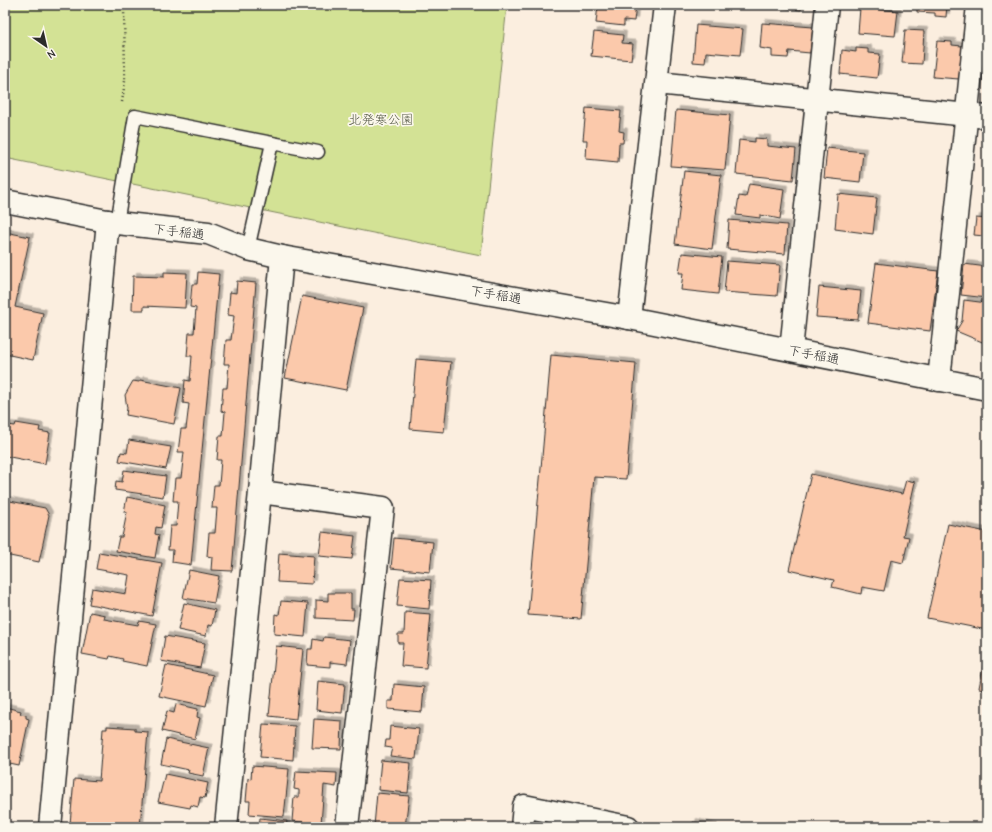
<svg xmlns="http://www.w3.org/2000/svg" width="992" height="832" viewBox="0 0 992 832" font-family="'Comic Neue','Klee One',sans-serif">
<style>
.green{fill:#d3e295;stroke:#7f8660}
.building{fill:#fbc9ab;stroke:#2b2b2b;filter:url(#shadow)}
.lines{fill:none;stroke-linecap:round;stroke-linejoin:round}
.service-casing{stroke:#2b2b2b;stroke-width:15}
.minor-casing{stroke:#2b2b2b;stroke-width:25}
.secondary-casing{stroke:#2b2b2b;stroke-width:25}
.path{stroke:#2b2b2b;stroke-width:2.5;stroke-dasharray:1 3;stroke-linecap:butt}
.service{stroke:#fbf7ec;stroke-width:12}
.minor{stroke:#fbf7ec;stroke-width:22}
.secondary{stroke:#fbf7ec;stroke-width:22}
.labels{text-anchor:middle;stroke-width:3.5;stroke-linejoin:round;paint-order:stroke}
.park-label{font-size:13px;fill:#555946;stroke:#fbf7ec}
.street-label{font-size:13px;fill:#2b2b2b;stroke:#fbf7ec}
</style>
<defs>
<filter id="shadow"><feDropShadow dx="3.5" dy="-3.5" stdDeviation="0" flood-color="#0004"/></filter>
</defs>
<rect width="100%" height="100%" fill="#fbeedf"/>
<filter id="ink" filterUnits="userSpaceOnUse"><feTurbulence type="fractalNoise" baseFrequency=".025" numOctaves="2"/><feDisplacementMap in="SourceGraphic" scale="8" xChannelSelector="R" yChannelSelector="G"/><feConvolveMatrix kernelMatrix="1 2 1 2 8 2 1 2 1" color-interpolation-filters="sRGB"/></filter>
<g filter="url(#ink)">
<path class="green" d="M5 5H507L481 255 5 158Z"/>
<g class="building">
<path d="M598 5H636L634 21 624 20V26L596 23Z"/>
<path d="M764 5H802L801 10 764 6Z"/>
<path d="M917 5H947L946 17 935 16V13L917 12Z"/>
<path d="M860 8 898 11 895 36 858 33Z"/>
<path d="M762 23 813 27 810 53 789 51 788 58 772 57V50L760 48Z"/>
<path d="M696 25 743 29 740 55 706 52 705 63 693 62Z"/>
<path d="M905 30 924 31 922 64 902 63Z"/>
<path d="M594 32 623 35 622 43 633 44 631 60 591 56Z"/>
<path d="M937 41 952 42V45L962 46 959 79 933 77Z"/>
<path d="M856 48 868 49V53L880 54 877 78 840 74 842 50 856 52Z"/>
<path d="M586 108 621 111 619 131 624 132 623 143H619L618 162 586 159 587 140H583Z"/>
<path d="M676 110 730 115 725 170 671 166Z"/>
<path d="M755 138 767 139V146L796 149 793 180 736 174 739 140 755 142Z"/>
<path d="M827 148 863 152 860 182 824 178Z"/>
<path d="M684 171 721 175 712 249 675 244Z"/>
<path d="M749 184 784 189 780 219 760 215V218L736 215 739 196 746 197Z"/>
<path d="M838 194 877 198 873 234 835 229Z"/>
<path d="M976 218 987 219V246H983L984 236 974 235Z"/>
<path d="M729 220 787 225 785 254 727 249Z"/>
<path d="M5 232 30 237 15 307 43 313 33 360 5 354Z"/>
<path d="M682 253 722 257 718 294 681 290 683 273H679Z"/>
<path d="M727 261 780 265 777 296 724 292Z"/>
<path d="M876 263 938 271 930 331 868 323Z"/>
<path d="M964 264 987 267V298L961 295Z"/>
<path d="M164 272 187 273 185 308 144 306V310H132L133 276 164 277Z"/>
<path d="M198 272 219 274 191 565 172 562 173 550H168L170 526H176L178 501H173L175 478H181L184 452H178L181 429H186L189 404 183 403 185 380 190 381 192 356H187L189 333H194L196 308 190 307 192 284H197Z"/>
<path d="M237 281 256 283 232 571 211 570 212 557 207 556 209 533H215L217 508H212L214 485H219L221 460H217L219 436H223L225 412 221 411 223 388H227L229 364H224L226 340H231L234 316 228 315 230 292 236 293Z"/>
<path d="M819 287 861 291 858 320 816 317Z"/>
<path d="M302 296 363 308 346 390 285 378Z"/>
<path d="M964 300 987 303V344L956 331 962 321Z"/>
<path d="M551 355 636 363 626 479 594 477 581 619 528 615Z"/>
<path d="M416 359 451 362 444 432 410 429Z"/>
<path d="M140 380 181 388 174 424 126 415 127 408 125 395 133 381 139 382Z"/>
<path d="M16 423 40 427 39 431 50 433 45 464 5 456V427L8 425 15 426Z"/>
<path d="M129 440 171 447 166 469 119 461 121 452 127 453Z"/>
<path d="M124 470 166 476 163 497 115 490 116 481 122 482Z"/>
<path d="M811 474 902 494 906 480 915 482 903 536 909 537 903 563 891 560 884 591 862 587 861 594 832 587 834 580 789 570Z"/>
<path d="M127 497 165 505 161 528 156 527 155 534 159 535 155 558 116 551 119 537H122L127 512H124Z"/>
<path d="M5 500 45 508 49 515 39 562 5 555Z"/>
<path d="M948 524 987 532V630L927 618Z"/>
<path d="M322 532 355 536 352 559 319 556Z"/>
<path d="M394 538 433 542 430 572 391 568Z"/>
<path d="M99 552 162 563 152 616 89 604 92 588 126 594 129 575 96 569Z"/>
<path d="M279 553 314 556 312 584 277 582Z"/>
<path d="M189 570 219 576 214 603 183 598Z"/>
<path d="M400 578 431 580 429 609 397 606Z"/>
<path d="M328 593H351V609H354L353 620 316 618V600L328 601Z"/>
<path d="M281 601 308 603 305 637 274 634 275 614 279 615Z"/>
<path d="M184 603 215 610 212 626 208 625 206 636 178 630Z"/>
<path d="M90 612 105 615 104 619 138 625 139 621 156 624 147 666 122 661 123 659 110 656 109 659 82 654Z"/>
<path d="M405 612 431 614 426 668 401 666 403 643H398V634H404Z"/>
<path d="M165 636 205 643 200 668 161 661Z"/>
<path d="M324 637 350 640 347 664 330 662V667L307 665 308 649H312L313 639 323 641Z"/>
<path d="M276 646 303 649 296 719 269 716Z"/>
<path d="M987 647V690L979 688Z"/>
<path d="M166 665 213 675 206 706 159 696Z"/>
<path d="M318 681 345 684 342 713 316 710Z"/>
<path d="M394 684 424 687 422 712 388 709V701H393Z"/>
<path d="M176 704 198 709 197 717 200 718 195 739 162 731 167 711 174 713Z"/>
<path d="M5 707 21 711 20 714 26 715V718L29 719 19 766 5 763Z"/>
<path d="M314 719 342 721 341 749 312 748Z"/>
<path d="M263 724 295 726 293 760 260 757Z"/>
<path d="M107 726 135 728V731L148 732 140 827H99L70 824 74 779 99 781 103 729H107Z"/>
<path d="M390 726 419 729 416 759 390 756 392 748 385 747 386 740H389Z"/>
<path d="M166 739 209 748 203 776 188 773 189 770 161 764Z"/>
<path d="M381 760 411 763 408 793 378 790Z"/>
<path d="M252 766 289 769 284 817 249 814 250 801H246L248 778 251 779Z"/>
<path d="M296 771 337 773 336 787 324 785 321 824 292 821 294 797H299V790L294 789Z"/>
<path d="M165 774 208 783 205 798 200 797 198 807 191 805 190 808 158 802Z"/>
<path d="M377 793 409 796 405 827 374 826Z"/>
<path d="M260 818 287 821 286 827H259Z"/>
<path d="M693 822 714 827H691Z"/>
</g>
<g class="lines">
<defs>
<g id="service">
<path d="M117 223 135 116 318 152"/>
<path d="M248 249 272 143"/>
</g>
<g id="minor">
<path d="M657 83 987 117"/>
<path d="M629 318 665 5"/>
<path d="M791 350 827 5"/>
<path d="M939 380 978 5"/>
<path d="M260 492 383 508 347 827"/>
<path d="M50 827 108 221"/>
<path d="M226 827 260 492 282 257"/>
<path d="M522 827 524 806 628 827"/>
</g>
<path id="secondary" d="M5 201 117 223 208 233 248 249 282 257 629 318 987 389"/>
</defs>
<use href="#service" class="service-casing"/>
<use href="#minor" class="minor-casing"/>
<use href="#secondary" class="secondary-casing"/>
<path class="path" d="M122 102 125 81 124 5"/>
<use href="#service" class="service"/>
<use href="#minor" class="minor"/>
<use href="#secondary" class="secondary"/>
</g>
</g>
<g class="labels">
<g class="park-label">
<text x="381" y="124">北発寒公園</text>
</g>
<g class="street-label">
<text transform="translate(179 231) rotate(7)" y="5">下手稲通</text>
<text transform="translate(496 294) rotate(10)" y="5">下手稲通</text>
<text transform="translate(814 354) rotate(11)" y="5">下手稲通</text>
</g>
</g>
<rect width="992" height="832" fill="none" stroke="#fbf7ec" stroke-width="20"/>
<rect x="10" y="10" width="972" height="812" fill="none" stroke="#2b2b2b" stroke-width="1.5" filter="url(#ink)"/>
<g transform="translate(46 46) rotate(146)" stroke="#fbf7ec" stroke-width="3" paint-order="stroke">
<path d="M0-3L7 15L0 10L-7 15Z" fill="#2b2b2b"/>
<text y="-6" font-size="11" font-weight="bold" text-anchor="middle" fill="#2b2b2b">N</text>
</g>
</svg>
